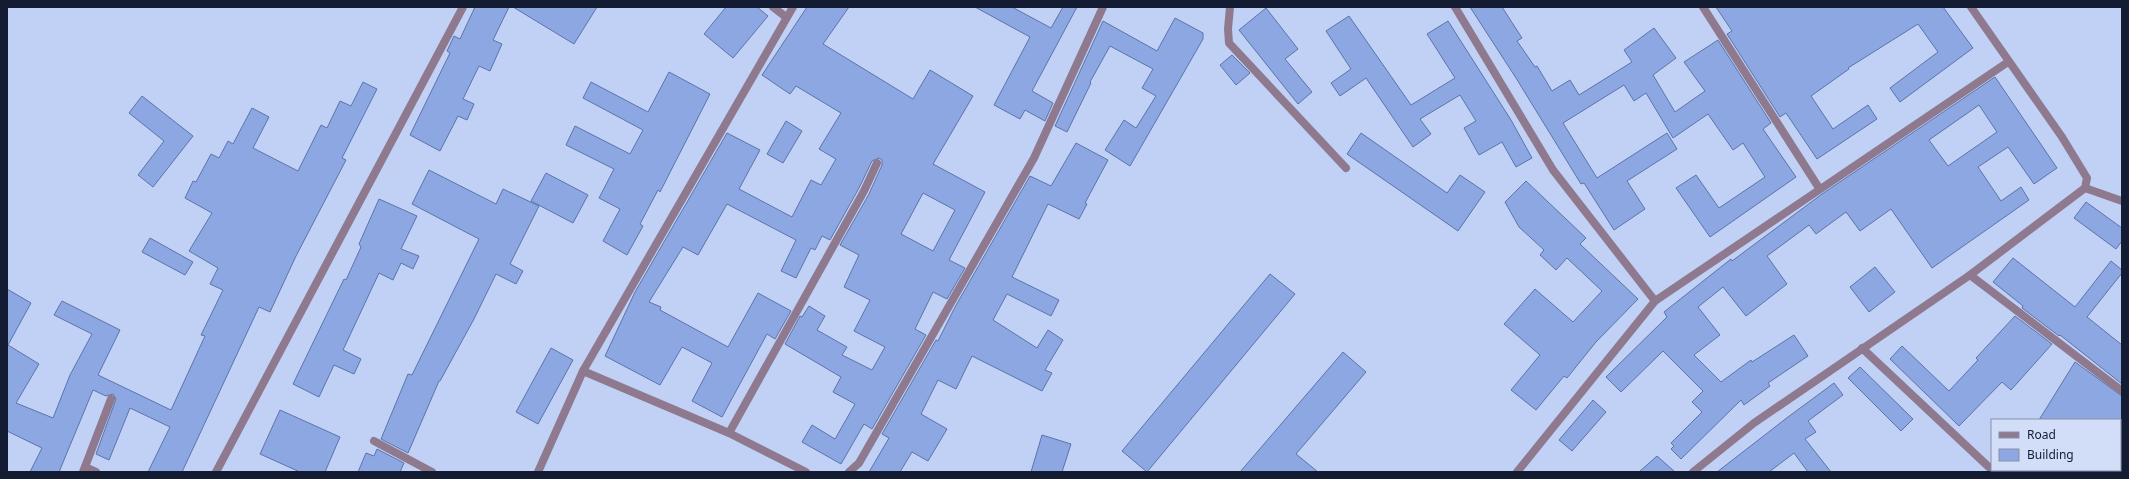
<svg xmlns="http://www.w3.org/2000/svg" width="2129" height="479" viewBox="0 0 2129 479" font-family="'Noto Sans',sans-serif">
<style>
.building{fill:#8ca7e1;stroke:#5b74ab;fill-rule:evenodd}
.lines{fill:none;stroke-linecap:round;stroke-linejoin:round}
.minor{stroke:#8e798f;stroke-width:8}
</style>
<rect width="100%" height="100%" fill="#c0d1f5"/>
<g class="building">
<path d="M475 7H509L493 40 502 44 490 71 479 66 463 99 474 104 467 120 458 116 440 151 410 135 450 53 447 51 454 36 460 39Z"/>
<path d="M513 7H597L574 44Z"/>
<path d="M726 7H757L768 16 733 58 704 34Z"/>
<path d="M807 7H849L823 44 913 99 930 70 973 96 933 164 985 192 949 260 965 268 947 299 933 292 915 329 926 335 872 429 864 424 841 464 802 442 812 425 835 439 855 404 833 392 841 377 785 344 800 316 802 317 809 306 825 316 817 330 847 347 842 355 872 370 885 347 854 331 870 300 844 287 859 255 840 245 869 194 882 165V160L879 158 872 161 859 188 830 240 822 236 815 250 811 248 796 278 781 271 796 240 727 204 698 255 683 247 649 302 661 307 660 310 728 347 758 293 791 311 775 339 767 334 722 417 692 401 712 363 682 347 660 385 605 356 635 292 727 133 760 150 739 189 792 217 811 180 821 185 836 159 819 149 841 113 796 86 790 94 762 75ZM923 193 955 210 933 251 901 234Z"/>
<path d="M975 7H1012L1051 28 1063 7H1077L1032 91 1053 103 1045 121 1025 110 1020 119 994 105 1030 37Z"/>
<path d="M1470 7H1502L1522 38 1517 41 1535 67 1537 66 1552 91 1570 80 1579 95 1632 62 1624 50 1654 28 1676 58 1653 75 1675 112 1705 91 1684 62 1718 40 1771 123 1763 129 1796 177 1710 237 1676 188 1696 175 1719 208 1765 177 1743 143 1733 150 1708 114 1673 138 1646 93 1634 101 1624 85 1563 123 1597 178 1667 133 1677 149 1627 181 1645 209 1614 230 1584 183 1581 184 1516 78Z"/>
<path d="M1716 7H1943L1973 48 1900 102 1890 88 1938 52 1918 24 1848 68 1849 69 1811 96 1833 129 1868 105 1877 119 1817 159 1786 113 1780 117 1727 34 1732 31Z"/>
<path d="M1266 8 1298 49 1285 59 1312 92 1298 104 1239 30Z"/>
<path d="M1349 16 1411 105 1455 78 1427 34 1448 21 1511 120 1532 158 1516 167 1502 142 1479 155 1464 128 1476 121 1460 95 1420 119 1431 134 1413 147 1366 78 1340 96 1331 83 1351 69 1326 31Z"/>
<path d="M1175 18 1203 33V39L1130 166 1105 150 1124 120 1136 128 1156 96 1142 88 1153 69 1110 46 1090 82 1091 83 1067 132 1055 126 1103 21 1157 51Z"/>
<path d="M1232 55 1250 73 1236 85 1220 65Z"/>
<path d="M669 72 710 94 660 192 658 190 640 224 643 226 627 255 603 241 620 209 599 198 614 169 566 145 575 126 630 154 643 130 583 98 591 82 648 112Z"/>
<path d="M1995 77 2057 168 2034 184 2008 147 1978 167 2001 201 2021 187 2029 200 1932 268 1891 209 1860 231 1846 212 1816 234 1809 225 1767 256 1787 284 1746 316 1723 287 1698 307 1720 335 1694 355 1721 382 1751 360 1752 362 1794 335 1808 356 1768 383 1770 386 1744 405 1741 400 1681 459 1671 449 1674 446 1671 443 1702 412 1692 402 1703 391 1663 351 1621 392 1606 377 1667 317 1664 312 1731 259 1732 261 1822 194ZM1979 105 1997 132 1948 166 1929 140Z"/>
<path d="M363 82 377 89 342 158 346 160 296 256 270 312 259 307 182 472H148L170 427 130 408 109 460 96 454 116 399 113 394 106 396 93 390 59 472H30L42 448 7 431V289L31 303 8 345 39 364 16 403 53 418 70 375 92 334 54 315 62 301 120 330 98 375 171 410 205 336 201 335 223 290 210 284 218 268 189 251 212 213 185 198 193 181 196 182 211 154 219 158 228 141 233 144 252 108 269 117 253 148 298 171 321 125 327 128 340 101 351 106Z"/>
<path d="M142 96 193 136 153 187 138 175 164 141 129 113Z"/>
<path d="M786 121 802 131 783 163 767 154Z"/>
<path d="M1361 133 1447 193 1460 175 1485 192 1458 231 1347 154Z"/>
<path d="M1076 143 1108 160 1085 203 1087 204 1079 219 1048 204 1012 277 1059 300 1051 316 1007 294 993 320 1037 348 1048 330 1063 340 1045 370 1052 373 1042 391 972 356 956 389 938 380 921 414 947 429 928 461 912 452 900 472H869L889 438 882 434 936 340 938 341 955 307 1030 176 1051 186Z"/>
<path d="M429 170 496 204 503 189 539 206 510 264 523 271 516 284 496 274 474 319 440 381H439L408 453 381 439 408 374 412 375 479 239 412 204Z"/>
<path d="M546 173 588 195 573 223 531 201Z"/>
<path d="M1526 181 1586 238 1580 244 1638 299 1596 342 1567 378 1564 376 1536 410 1511 390 1540 355 1504 324 1535 289 1573 322 1602 291 1567 258 1556 270 1540 255 1544 250 1519 227 1505 202Z"/>
<path d="M379 199 417 216 401 249 419 256 413 269 401 263 393 280 379 273 343 350 361 359 354 374 334 365 319 397 293 384 344 279 346 280 361 247 359 244Z"/>
<path d="M2086 202 2122 228V241L2116 249 2074 218Z"/>
<path d="M150 238 193 262 185 275 142 252Z"/>
<path d="M2013 258 2075 307 2111 261 2122 270V273L2087 317 2122 345V384L2060 335 2059 336 2022 308 2023 306 1993 282Z"/>
<path d="M1875 267 1895 292 1869 312 1850 287Z"/>
<path d="M1270 274 1295 294 1147 472 1122 451Z"/>
<path d="M2015 316 2052 344 2011 390 2002 382 1959 426 1890 359 1902 346 1949 391 1978 360 1976 358Z"/>
<path d="M551 348 573 360 538 424 516 412Z"/>
<path d="M1343 352 1366 372 1296 454 1318 472H1240Z"/>
<path d="M2075 362 2122 396V420H2039Z"/>
<path d="M1860 367 1913 419 1901 431 1848 378Z"/>
<path d="M1834 383 1843 395 1808 421 1816 432 1805 439 1831 472H1808L1794 453 1769 472H1717L1788 417Z"/>
<path d="M1593 400 1606 412 1572 451 1559 440Z"/>
<path d="M280 410 340 437 325 472H300L260 454Z"/>
<path d="M1042 435 1071 444 1062 472H1031Z"/>
<path d="M377 449 404 463 400 472H358L366 453 374 456Z"/>
<path d="M1657 456 1675 472H1639Z"/>
</g>
<g class="lines">
<g class="minor">
<path d="M773 7 786 17"/>
<path d="M1230 7 1228 29 1229 43 1346 168"/>
<path d="M1455 7 1553 170 1655 301"/>
<path d="M1703 7 1819 188"/>
<path d="M2085 188 2122 201"/>
<path d="M1970 275 2122 391"/>
<path d="M1862 348 1992 470"/>
<path d="M583 371 729 433 806 472"/>
<path d="M729 433 864 191 877 163"/>
<path d="M374 441 432 472"/>
<path d="M85 467 96 472"/>
<path d="M83 472 111 399"/>
<path d="M216 472 463 7"/>
<path d="M538 472 583 371 793 7"/>
<path d="M849 472 859 463 1034 158 1103 7"/>
<path d="M1517 472 1655 301 2008 62"/>
<path d="M1693 472 1754 423 1970 275 2085 188 2087 178 2062 137 1971 7"/>
</g>
</g>
<rect width="2129" height="479" fill="none" stroke="#131c33" stroke-width="16"/>
<rect x="1991" y="419" width="130" height="52" fill="#d2def7" stroke="#8690a9"/>
<rect x="1999" y="432" width="20" height="6" fill="#8e798f" stroke="#8690a9"/>
<text x="2027" y="439" font-size="12" fill="#131c33">Road</text>
<rect x="1999" y="449" width="20" height="12" fill="#8ca7e1" stroke="#8690a9"/>
<text x="2027" y="459" font-size="12" fill="#131c33">Building</text>
</svg>
